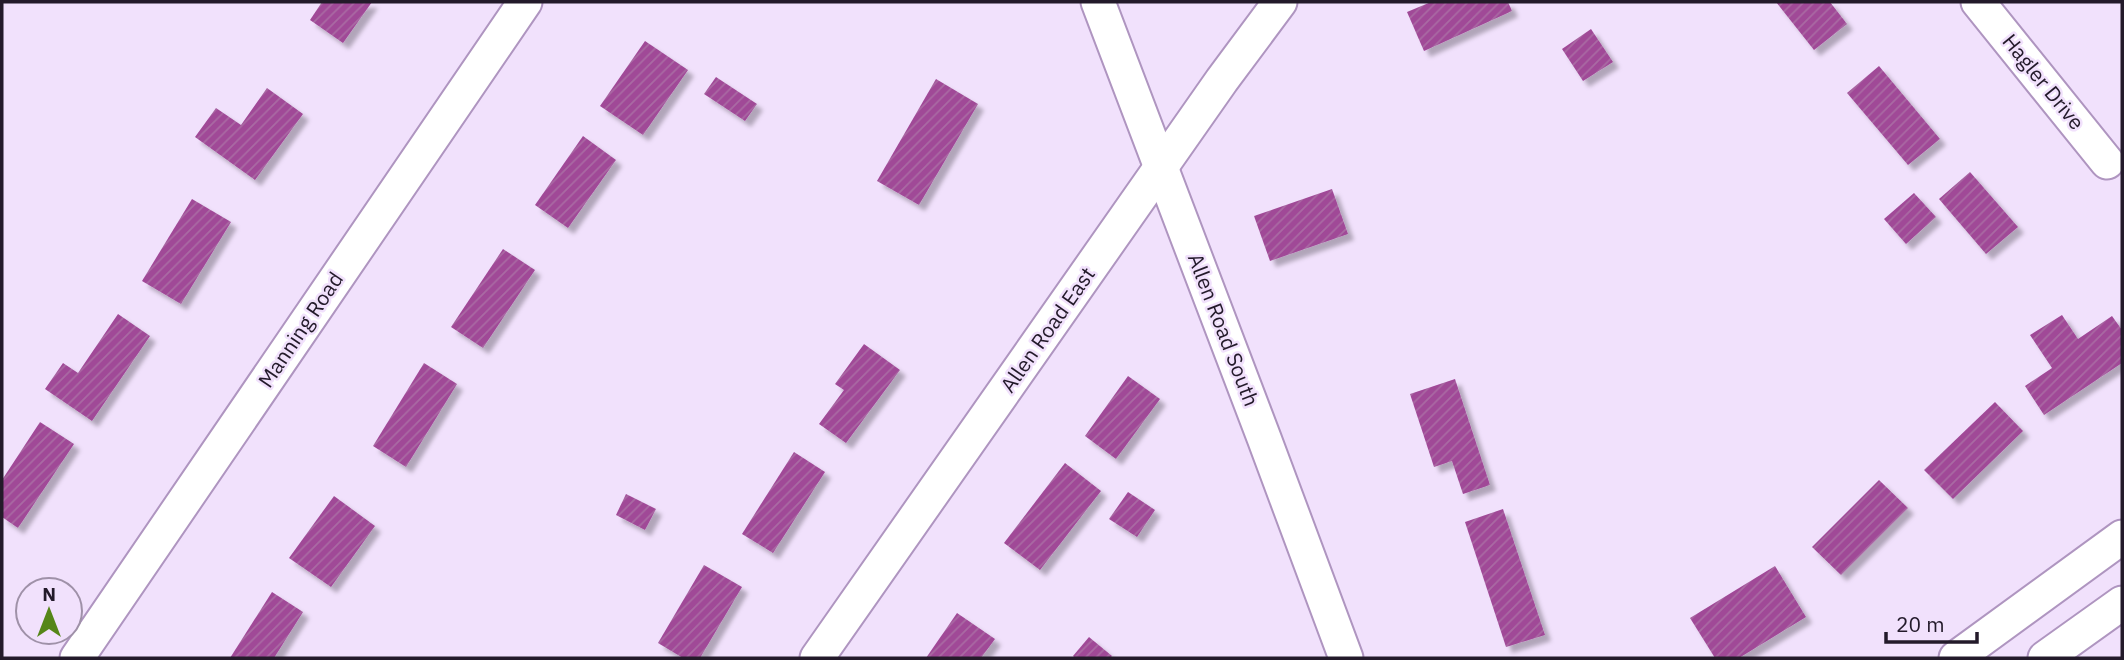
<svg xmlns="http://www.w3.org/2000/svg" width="2124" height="660" viewBox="0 0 2124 660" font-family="'IBM Plex Sans',sans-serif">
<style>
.building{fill:url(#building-hatch);filter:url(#shadow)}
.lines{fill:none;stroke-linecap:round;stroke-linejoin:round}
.minor-casing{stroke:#af95c0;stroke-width:37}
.minor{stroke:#fff;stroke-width:33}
.labels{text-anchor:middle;stroke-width:5;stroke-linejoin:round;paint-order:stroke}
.street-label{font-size:21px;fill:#231a2a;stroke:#f1e1fc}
</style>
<defs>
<pattern id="building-hatch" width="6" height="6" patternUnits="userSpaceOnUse" patternTransform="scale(1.75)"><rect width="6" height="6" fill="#a04897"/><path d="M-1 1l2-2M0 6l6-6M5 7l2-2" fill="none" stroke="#a96aa3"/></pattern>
<filter id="shadow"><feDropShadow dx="6" dy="6" stdDeviation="2" flood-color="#0004"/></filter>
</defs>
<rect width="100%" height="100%" fill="#f1e1fc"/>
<g class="building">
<path d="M322 2H372L343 43 310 20Z"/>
<path d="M1431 2H1508L1512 11 1424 51 1407 12Z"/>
<path d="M1776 2H1830L1847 24 1814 50Z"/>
<path d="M1591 29 1613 62 1583 81 1562 49Z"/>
<path d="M645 41 688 70 643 135 600 106Z"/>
<path d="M1879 66 1940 139 1908 165 1847 93Z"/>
<path d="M716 77 757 104 745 121 704 94Z"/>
<path d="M936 79 978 104 919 205 877 181Z"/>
<path d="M267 88 303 114 255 180 195 137 216 108 241 125Z"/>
<path d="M583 136 616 160 568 228 535 205Z"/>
<path d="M1970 172 2018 227 1986 254 1939 199Z"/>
<path d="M1332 189 1348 234 1270 261 1254 216Z"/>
<path d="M1914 193 1936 217 1906 244 1884 219Z"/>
<path d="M192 199 231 222 181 304 142 281Z"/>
<path d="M503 249 535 270 483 348 451 327Z"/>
<path d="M118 314 150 336 92 421 45 389 63 363 78 373Z"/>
<path d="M2062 315 2078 339 2112 316 2122 330V363L2044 415 2025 386 2052 368 2030 335Z"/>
<path d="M864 344 900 370 846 443 819 424 844 390 835 384Z"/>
<path d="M424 363 457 384 406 467 373 446Z"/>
<path d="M1128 376 1160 399 1116 459 1085 436Z"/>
<path d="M1455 379 1490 485 1463 494 1452 461 1434 467 1410 394Z"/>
<path d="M1995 402 2023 431 1953 499 1924 470Z"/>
<path d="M40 422 74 444 18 528 2 517V480Z"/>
<path d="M794 452 825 472 773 553 742 534Z"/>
<path d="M1065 463 1101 491 1040 570 1004 543Z"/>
<path d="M1879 480 1908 508 1841 575 1812 547Z"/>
<path d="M1128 492 1155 510 1137 537 1109 519Z"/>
<path d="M626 494 656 509 645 530 616 515Z"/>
<path d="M334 496 375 526 331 587 289 558Z"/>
<path d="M1503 509 1545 635 1506 647 1465 522Z"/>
<path d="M704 565 742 587 700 658H683L658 643Z"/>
<path d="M1775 566 1806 617 1739 658H1715L1690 618Z"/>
<path d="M272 592 303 612 274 658H230Z"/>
<path d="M957 613 995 639 981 658H926Z"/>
<path d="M1089 637 1112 656 1110 658H1075L1073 656Z"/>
</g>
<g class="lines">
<defs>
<g id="minor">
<path d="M1098 2 1264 438 1346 658"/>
<path d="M1978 2 2107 162"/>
<path d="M77 658 525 2"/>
<path d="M817 658 1222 80 1280 2"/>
<path d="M1956 658 2122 537"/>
<path d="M2045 658 2122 603"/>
</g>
</defs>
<use href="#minor" class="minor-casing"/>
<use href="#minor" class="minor"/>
</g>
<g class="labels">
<g class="street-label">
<text transform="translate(2043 82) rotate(51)" y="7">Hagler Drive</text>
<text transform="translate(301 330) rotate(-56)" y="7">Manning Road</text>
<text transform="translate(1048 330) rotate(-55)" y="7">Allen Road East</text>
<text transform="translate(1223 330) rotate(69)" y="7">Allen Road South</text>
</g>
</g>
<rect width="2124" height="660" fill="none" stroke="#231a2a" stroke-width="7"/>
<g transform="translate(49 611)"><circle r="33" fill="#f1e1fc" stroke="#9f91a8" stroke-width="2"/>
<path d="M0-5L12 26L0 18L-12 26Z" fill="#558618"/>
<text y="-10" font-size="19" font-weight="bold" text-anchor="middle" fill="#231a2a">N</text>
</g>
<path d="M1886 632v10h91v-10" fill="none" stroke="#231a2a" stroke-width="3.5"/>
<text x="1896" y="632" font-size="21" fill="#231a2a" stroke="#f1e1fc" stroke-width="5" paint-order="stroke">20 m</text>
</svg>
